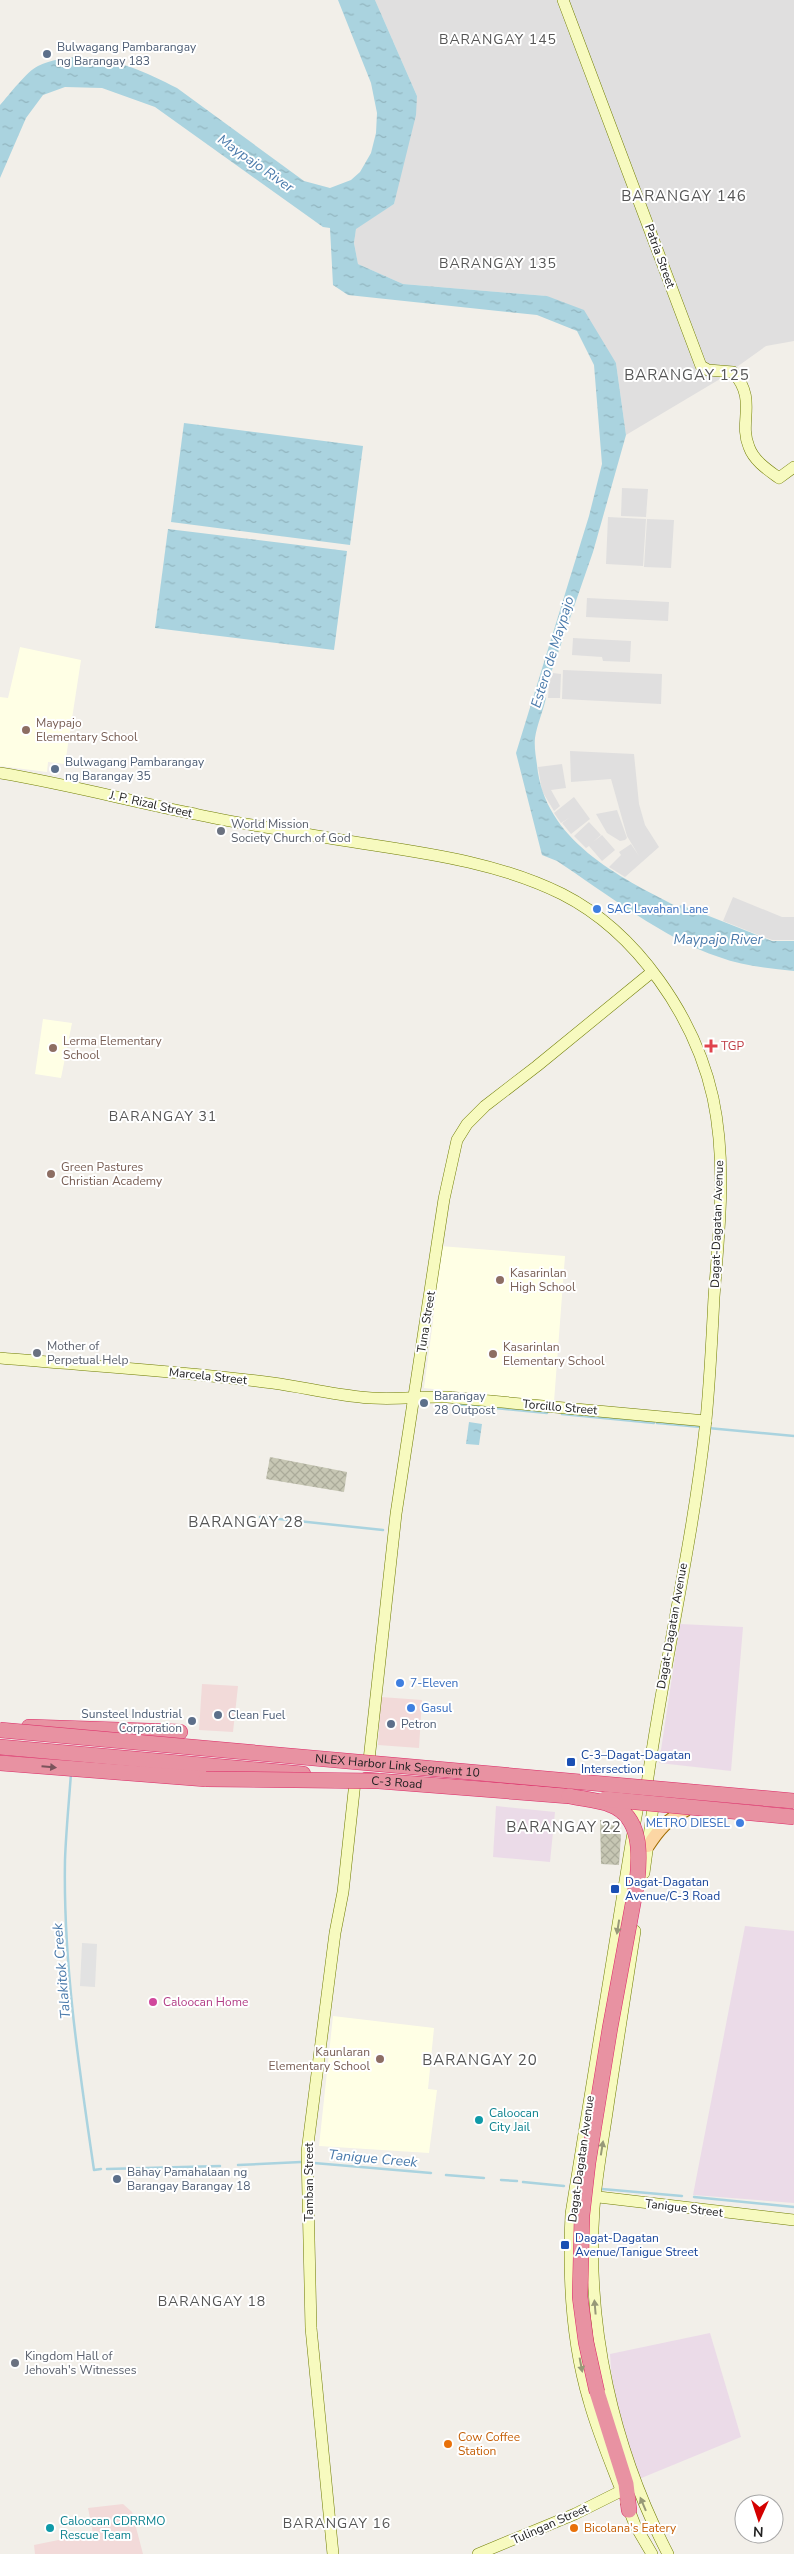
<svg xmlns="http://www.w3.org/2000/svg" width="794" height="2554" viewBox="0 0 794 2554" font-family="'Nunito Sans',sans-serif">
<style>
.residential{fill:#e0dfdf}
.commercial{fill:#f2dad9}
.industrial{fill:#ebdbe8}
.education{fill:#ffffe5}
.construction{fill:url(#construction-cross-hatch)}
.parking{fill:#e2e2e2}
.water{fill:url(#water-ripples)}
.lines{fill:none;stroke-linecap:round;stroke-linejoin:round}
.stream{stroke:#aad3df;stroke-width:2.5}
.secondary-casing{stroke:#707d05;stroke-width:12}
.primary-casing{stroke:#a06b00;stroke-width:14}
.highway-casing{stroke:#dc2a67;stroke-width:16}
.secondary{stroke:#f7fabf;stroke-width:11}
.primary{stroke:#fcd6a4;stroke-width:12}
.highway{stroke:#e892a2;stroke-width:15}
.highway-bridge-casing{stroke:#dc2a67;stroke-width:16;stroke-linecap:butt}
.highway-bridge{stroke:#e892a2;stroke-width:15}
.oneway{fill:#7b545c}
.oneway2{fill:#979978}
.service-dot{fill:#5c6f8a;stroke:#fff;stroke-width:2}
.education-dot{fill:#8d6e63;stroke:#fff;stroke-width:2}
.worship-dot{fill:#6b7280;stroke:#fff;stroke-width:2}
.shop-dot{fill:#3f7fe0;stroke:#fff;stroke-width:2}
.health-dot{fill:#e0444e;stroke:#fff;stroke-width:2}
.transit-dot{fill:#1a4fb4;stroke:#fff;stroke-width:2}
.hotel-dot{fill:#d1479c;stroke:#fff;stroke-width:2}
.culture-dot{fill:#0f9aa8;stroke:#fff;stroke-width:2}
.food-dot{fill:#e8710a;stroke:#fff;stroke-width:2}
.labels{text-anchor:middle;stroke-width:4;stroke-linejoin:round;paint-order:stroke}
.service-label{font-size:12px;fill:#4e5e75;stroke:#fff;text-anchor:start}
.street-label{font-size:12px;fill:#222;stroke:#fff}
.education-label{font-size:12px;fill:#785e54;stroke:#fff;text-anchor:start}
.worship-label{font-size:12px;fill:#5b616d;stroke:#fff;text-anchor:start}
.shop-label{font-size:12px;fill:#366cbe;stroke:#fff;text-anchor:start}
.health-label{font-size:12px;fill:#be3a42;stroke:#fff;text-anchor:start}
.transit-label{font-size:12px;fill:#164399;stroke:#fff;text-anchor:start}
.hotel-label{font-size:12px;fill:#b23c85;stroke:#fff;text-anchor:start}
.culture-label{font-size:12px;fill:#0d838f;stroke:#fff;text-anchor:start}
.food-label{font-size:12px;fill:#c56008;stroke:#fff;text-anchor:start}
.neighbourhood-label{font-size:14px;letter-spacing:1px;fill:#555;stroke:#fff}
.water-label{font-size:14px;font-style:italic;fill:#4a7aab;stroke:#fff}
.quarter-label{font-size:15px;letter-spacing:1px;fill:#555;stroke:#fff}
</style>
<defs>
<pattern id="construction-cross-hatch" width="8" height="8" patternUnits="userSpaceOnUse" patternTransform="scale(1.25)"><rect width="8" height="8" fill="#c7c7b4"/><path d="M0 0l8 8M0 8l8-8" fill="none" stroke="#abab9a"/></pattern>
<pattern id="water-ripples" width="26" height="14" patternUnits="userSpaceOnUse" patternTransform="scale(1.25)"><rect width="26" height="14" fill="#aad3df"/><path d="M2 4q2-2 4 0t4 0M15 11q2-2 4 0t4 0" fill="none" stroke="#92b5bf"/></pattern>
</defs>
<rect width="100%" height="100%" fill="#f2efe9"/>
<g class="residential">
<path d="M375 0H794V341L766 346 720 379 626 435 616 363 547 296 403 284 358 264 354 243 356 228 394 204 417 96Z"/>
<path d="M622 488 648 489 646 517 621 516Z"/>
<path d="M608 517 646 519 643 566 606 564Z"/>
<path d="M647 519 674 520 671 568 644 567Z"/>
<path d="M587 598 669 602 668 621 586 617Z"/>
<path d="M573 638 631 641 630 662 603 661 602 657 572 655Z"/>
<path d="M563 670 662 674 661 704 562 699Z"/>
<path d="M553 673 561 674 560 698H548L549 683Z"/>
<path d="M570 751 634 754 639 804 645 825 659 847 625 877 609 867 621 855 619 852 631 844 639 856 627 836 611 779 571 782Z"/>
<path d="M562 764 566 788 551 790 560 806 554 811 542 791 538 767Z"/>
<path d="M574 797 590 819 571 834 562 823 569 818 561 823 554 813Z"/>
<path d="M617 810 627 838 625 840 620 841 607 833 596 814Z"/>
<path d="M589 822 601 835 593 842 602 835 615 850 602 861 589 846 586 848 574 836Z"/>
<path d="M733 897 782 917H794V940H772L723 921Z"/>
</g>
<g class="commercial">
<path d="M202 1684 238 1686 233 1732 199 1730Z"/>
<path d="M381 1697 422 1700 419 1748 378 1745Z"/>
<path d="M123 2504 132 2512 143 2554H35L34 2545 93 2533 88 2508Z"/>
</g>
<g class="industrial">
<path d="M680 1624 743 1627 731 1771 659 1763Z"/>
<path d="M496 1806 555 1812 550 1862 493 1857Z"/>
<path d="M745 1926 794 1931V2203L693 2195Z"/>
<path d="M710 2333 741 2437 639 2479 627 2448 612 2382 610 2354Z"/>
</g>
<g class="education">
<path d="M20 647 81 660 65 764 48 762 47 772 0 766V697L8 698Z"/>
<path d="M43 1019 72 1023 61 1078 35 1074Z"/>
<path d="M440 1246 565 1256 554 1402 424 1388 433 1321Z"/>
<path d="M333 2016 434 2028 428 2089 437 2090 429 2153 319 2146Z"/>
</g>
<g class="construction">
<path d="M270 1457 347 1472 344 1492 266 1479Z"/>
<path d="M600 1820 614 1825 621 1835 619 1865 601 1864Z"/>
</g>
<path class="parking" d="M82 1943 97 1944 95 1987 80 1986Z"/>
<g class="water">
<path d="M338 0H375L417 96 416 115 394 204 356 229 354 243 358 264 403 284 547 296 584 310 616 363 626 435 593 552 543 696 546 698C543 711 537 725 535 738 534 747 536 757 537 765 544 840 619 877 678 907L681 905 772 941H794V971C768 968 743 966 719 957 666 940 604 892 557 861L542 855 516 753 589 516 602 464 594 365 577 331 537 315 348 295 333 285 330 228 323 227 155 107 102 88 65 87 43 95 26 118 0 178V105C9 95 27 71 38 66 84 44 135 66 177 88L304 181 330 188 351 180 360 172 371 153 376 133 377 113 371 83Z"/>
<path d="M184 423 363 446 350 545 171 522Z"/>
<path d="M168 529 347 551 334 650 155 628Z"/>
<path d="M469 1422 482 1424 479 1445 466 1444Z"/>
</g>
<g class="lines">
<g class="stream">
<path d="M454 1404 547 1413"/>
<path d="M562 1414 654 1423"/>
<path d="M657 1423 701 1427"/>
<path d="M708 1428 794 1436"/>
<path d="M260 1517 383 1530"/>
<path d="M71 1773C69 1802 66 1831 65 1860 63 1963 79 2068 94 2170L101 2169"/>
<path d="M314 2163 431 2173"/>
<path d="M238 2165 301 2162"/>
<path d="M107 2169 220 2166"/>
<path d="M446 2175 484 2178"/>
<path d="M501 2180 517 2181"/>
<path d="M523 2182 564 2186"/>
<path d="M602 2189 682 2196"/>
<path d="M694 2197 794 2207"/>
</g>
<defs>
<g id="secondary">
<path d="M563 0 701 366 708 370 733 372C758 400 738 421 749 447 754 461 768 470 779 478L794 467"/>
<path d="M0 773C66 784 130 801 195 814 230 822 266 827 301 833 389 850 481 854 562 894 637 932 695 1017 713 1098 727 1164 719 1231 714 1297 712 1338 710 1379 706 1420 693 1542 664 1663 647 1784L638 1806 631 1844 571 2214C568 2276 571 2341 589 2401 597 2430 609 2459 620 2487"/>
<path d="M0 1358C91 1366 183 1371 273 1383 302 1387 331 1394 360 1397 389 1401 418 1396 447 1397L706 1421"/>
<path d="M369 1760 396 1514 444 1199 457 1140 467 1124 485 1106 537 1066 652 972"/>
<path d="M644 1873 653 1807 651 1798"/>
<path d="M635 1931C626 1987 618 2043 609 2099 604 2135 597 2171 594 2208 586 2327 613 2448 668 2554"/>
<path d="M590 2196 794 2220"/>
<path d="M626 2502 635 2525 652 2554"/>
<path d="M333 2554 311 2328 307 2152 335 1933 343 1892 355 1782"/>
<path d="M478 2554 575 2514 621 2491"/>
</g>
<path id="primary" d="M648 1846C659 1829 667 1820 686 1810"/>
<g id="highway">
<path d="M29 1727 180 1732"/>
<path d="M0 1747 303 1774"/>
<path d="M0 1763 206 1779"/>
<path id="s1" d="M366 1780 569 1796"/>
<path d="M597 2392 626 2484 629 2510"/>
</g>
</defs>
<use href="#secondary" class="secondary-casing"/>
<use href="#primary" class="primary-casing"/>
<use href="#highway" class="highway-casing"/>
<use href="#secondary" class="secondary"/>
<use href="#primary" class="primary"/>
<use href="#highway" class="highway"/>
<defs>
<g id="highway-bridge">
<path id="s2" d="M0 1730 794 1801"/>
<path d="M206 1779 379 1781"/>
<path d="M569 1796C582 1799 599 1800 611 1805 642 1817 640 1855 637 1882L610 2028 588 2163 582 2215 580 2297 586 2342 597 2392"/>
<path d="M605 1799 794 1817"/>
</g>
</defs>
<use href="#highway-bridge" class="highway-bridge-casing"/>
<use href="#highway-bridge" class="highway-bridge"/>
</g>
<defs><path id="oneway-solid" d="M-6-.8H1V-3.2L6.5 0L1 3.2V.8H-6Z" transform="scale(1.25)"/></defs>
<use class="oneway" href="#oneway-solid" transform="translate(49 1767) rotate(5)"/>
<g class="oneway2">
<use href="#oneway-solid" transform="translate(618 1927) rotate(99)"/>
<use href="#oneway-solid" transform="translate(602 2148) rotate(-81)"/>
<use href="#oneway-solid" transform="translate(595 2307) rotate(-95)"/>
<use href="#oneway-solid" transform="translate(581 2365) rotate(79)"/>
<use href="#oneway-solid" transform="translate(643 2504) rotate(-113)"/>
</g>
<g class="service-dot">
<circle cx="47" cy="54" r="5"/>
<circle cx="55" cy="769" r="5"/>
<circle cx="424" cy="1403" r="5"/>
<circle cx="218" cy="1715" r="5"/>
<circle cx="192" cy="1721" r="5"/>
<circle cx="391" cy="1724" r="5"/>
<circle cx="117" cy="2179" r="5"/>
</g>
<g class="education-dot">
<circle cx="26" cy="730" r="5"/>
<circle cx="53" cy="1048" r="5"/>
<circle cx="51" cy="1174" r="5"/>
<circle cx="500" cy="1280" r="5"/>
<circle cx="493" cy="1354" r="5"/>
<circle cx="380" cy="2059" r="5"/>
</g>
<g class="worship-dot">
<circle cx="221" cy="831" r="5"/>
<circle cx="37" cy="1353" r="5"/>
<circle cx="15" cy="2363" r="5"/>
</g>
<g class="shop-dot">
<circle cx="597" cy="909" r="5"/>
<circle cx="400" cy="1683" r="5"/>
<circle cx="411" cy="1708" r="5"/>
<circle cx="740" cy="1823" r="5"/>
</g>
<path class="health-dot" d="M708.5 1038.5h5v5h5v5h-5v5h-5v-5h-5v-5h5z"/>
<g class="transit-dot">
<rect x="566" y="1757" width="10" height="10" rx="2.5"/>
<rect x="610" y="1884" width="10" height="10" rx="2.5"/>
<rect x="560" y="2240" width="10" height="10" rx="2.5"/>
</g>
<circle class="hotel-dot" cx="153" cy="2002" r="5"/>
<g class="culture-dot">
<circle cx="479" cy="2120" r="5"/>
<circle cx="50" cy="2528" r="5"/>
</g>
<g class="food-dot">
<circle cx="448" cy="2444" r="5"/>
<circle cx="574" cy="2528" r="5"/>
</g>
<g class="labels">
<g class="service-label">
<text x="57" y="51">Bulwagang Pambarangay<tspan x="57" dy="14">ng Barangay 183</tspan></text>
<text x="65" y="766">Bulwagang Pambarangay<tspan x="65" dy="14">ng Barangay 35</tspan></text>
<text x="434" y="1400">Barangay<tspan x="434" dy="14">28 Outpost</tspan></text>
<text x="182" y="1718" text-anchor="end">Sunsteel Industrial<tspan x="182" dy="14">Corporation</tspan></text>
<text x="228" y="1719">Clean Fuel</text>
<text x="401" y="1728">Petron</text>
<text x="127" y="2176">Bahay Pamahalaan ng<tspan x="127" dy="14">Barangay Barangay 18</tspan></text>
</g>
<g class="street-label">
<text transform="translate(660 256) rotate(70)" y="4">Patria Street</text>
<text transform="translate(151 804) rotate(13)" y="4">J. P. Rizal Street</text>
<text transform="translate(717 1224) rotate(-88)" y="4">Dagat-Dagatan Avenue</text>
<text transform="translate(426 1322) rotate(-81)" y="4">Tuna Street</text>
<text transform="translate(208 1376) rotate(6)" y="4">Marcela Street</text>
<text transform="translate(560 1407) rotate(5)" y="4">Torcillo Street</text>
<text transform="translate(672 1626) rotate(-80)" y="4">Dagat-Dagatan Avenue</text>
<text dy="4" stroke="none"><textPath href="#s2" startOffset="399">NLEX Harbor Link Segment 10</textPath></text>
<text dy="4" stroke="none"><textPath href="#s1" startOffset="31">C-3 Road</textPath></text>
<text transform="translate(581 2159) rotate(-82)" y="4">Dagat-Dagatan Avenue</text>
<text transform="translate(309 2182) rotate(-90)" y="4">Tamban Street</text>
<text transform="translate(684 2208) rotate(7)" y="4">Tanigue Street</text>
<text transform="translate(550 2524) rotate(-24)" y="4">Tulingan Street</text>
</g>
<g class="education-label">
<text x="36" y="727">Maypajo<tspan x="36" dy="14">Elementary School</tspan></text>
<text x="63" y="1045">Lerma Elementary<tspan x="63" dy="14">School</tspan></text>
<text x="61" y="1171">Green Pastures<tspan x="61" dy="14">Christian Academy</tspan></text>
<text x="510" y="1277">Kasarinlan<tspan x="510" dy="14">High School</tspan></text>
<text x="503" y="1351">Kasarinlan<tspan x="503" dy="14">Elementary School</tspan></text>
<text x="370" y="2056" text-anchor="end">Kaunlaran<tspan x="370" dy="14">Elementary School</tspan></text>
</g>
<g class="worship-label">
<text x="231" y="828">World Mission<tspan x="231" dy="14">Society Church of God</tspan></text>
<text x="47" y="1350">Mother of<tspan x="47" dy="14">Perpetual Help</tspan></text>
<text x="25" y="2360">Kingdom Hall of<tspan x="25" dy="14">Jehovah's Witnesses</tspan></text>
</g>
<g class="shop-label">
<text x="607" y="913">SAC Lavahan Lane</text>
<text x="410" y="1687">7-Eleven</text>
<text x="421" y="1712">Gasul</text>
<text x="730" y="1827" text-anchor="end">METRO DIESEL</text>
</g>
<g class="health-label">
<text x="721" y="1050">TGP</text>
</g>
<g class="transit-label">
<text x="581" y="1759">C-3–Dagat-Dagatan<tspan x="581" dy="14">Intersection</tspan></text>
<text x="625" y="1886">Dagat-Dagatan<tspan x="625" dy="14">Avenue/C-3 Road</tspan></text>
<text x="575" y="2242">Dagat-Dagatan<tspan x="575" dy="14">Avenue/Tanigue Street</tspan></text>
</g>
<g class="hotel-label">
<text x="163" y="2006">Caloocan Home</text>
</g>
<g class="culture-label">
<text x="489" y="2117">Caloocan<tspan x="489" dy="14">City Jail</tspan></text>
<text x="60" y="2525">Caloocan CDRRMO<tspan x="60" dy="14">Rescue Team</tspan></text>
</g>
<g class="food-label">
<text x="458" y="2441">Cow Coffee<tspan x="458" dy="14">Station</tspan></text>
<text x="584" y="2532">Bicolana's Eatery</text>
</g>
<g class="neighbourhood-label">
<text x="498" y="44">BARANGAY 145</text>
<text x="498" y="268">BARANGAY 135</text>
<text x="163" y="1121">BARANGAY 31</text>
<text x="212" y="2306">BARANGAY 18</text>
<text x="337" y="2528">BARANGAY 16</text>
</g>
<g class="water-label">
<text transform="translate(256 163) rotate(35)" y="5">Maypajo River</text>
<text transform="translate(552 652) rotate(-73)" y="5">Estero de Maypajo</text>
<text x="718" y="944">Maypajo River</text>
<text transform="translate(61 1971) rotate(-95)" y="5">Talakitok Creek</text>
<text transform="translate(373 2158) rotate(5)" y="5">Tanigue Creek</text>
</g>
<g class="quarter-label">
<text x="684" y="201">BARANGAY 146</text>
<text x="687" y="380">BARANGAY 125</text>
<text x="246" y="1527">BARANGAY 28</text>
<text x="564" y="1832">BARANGAY 22</text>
<text x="480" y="2065">BARANGAY 20</text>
</g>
</g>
<g transform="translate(759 2519) rotate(183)"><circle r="24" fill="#ffffff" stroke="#a7a7a7"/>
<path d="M0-4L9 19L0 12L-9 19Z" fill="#d40000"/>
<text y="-8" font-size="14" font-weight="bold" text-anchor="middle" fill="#222222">N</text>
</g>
</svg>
